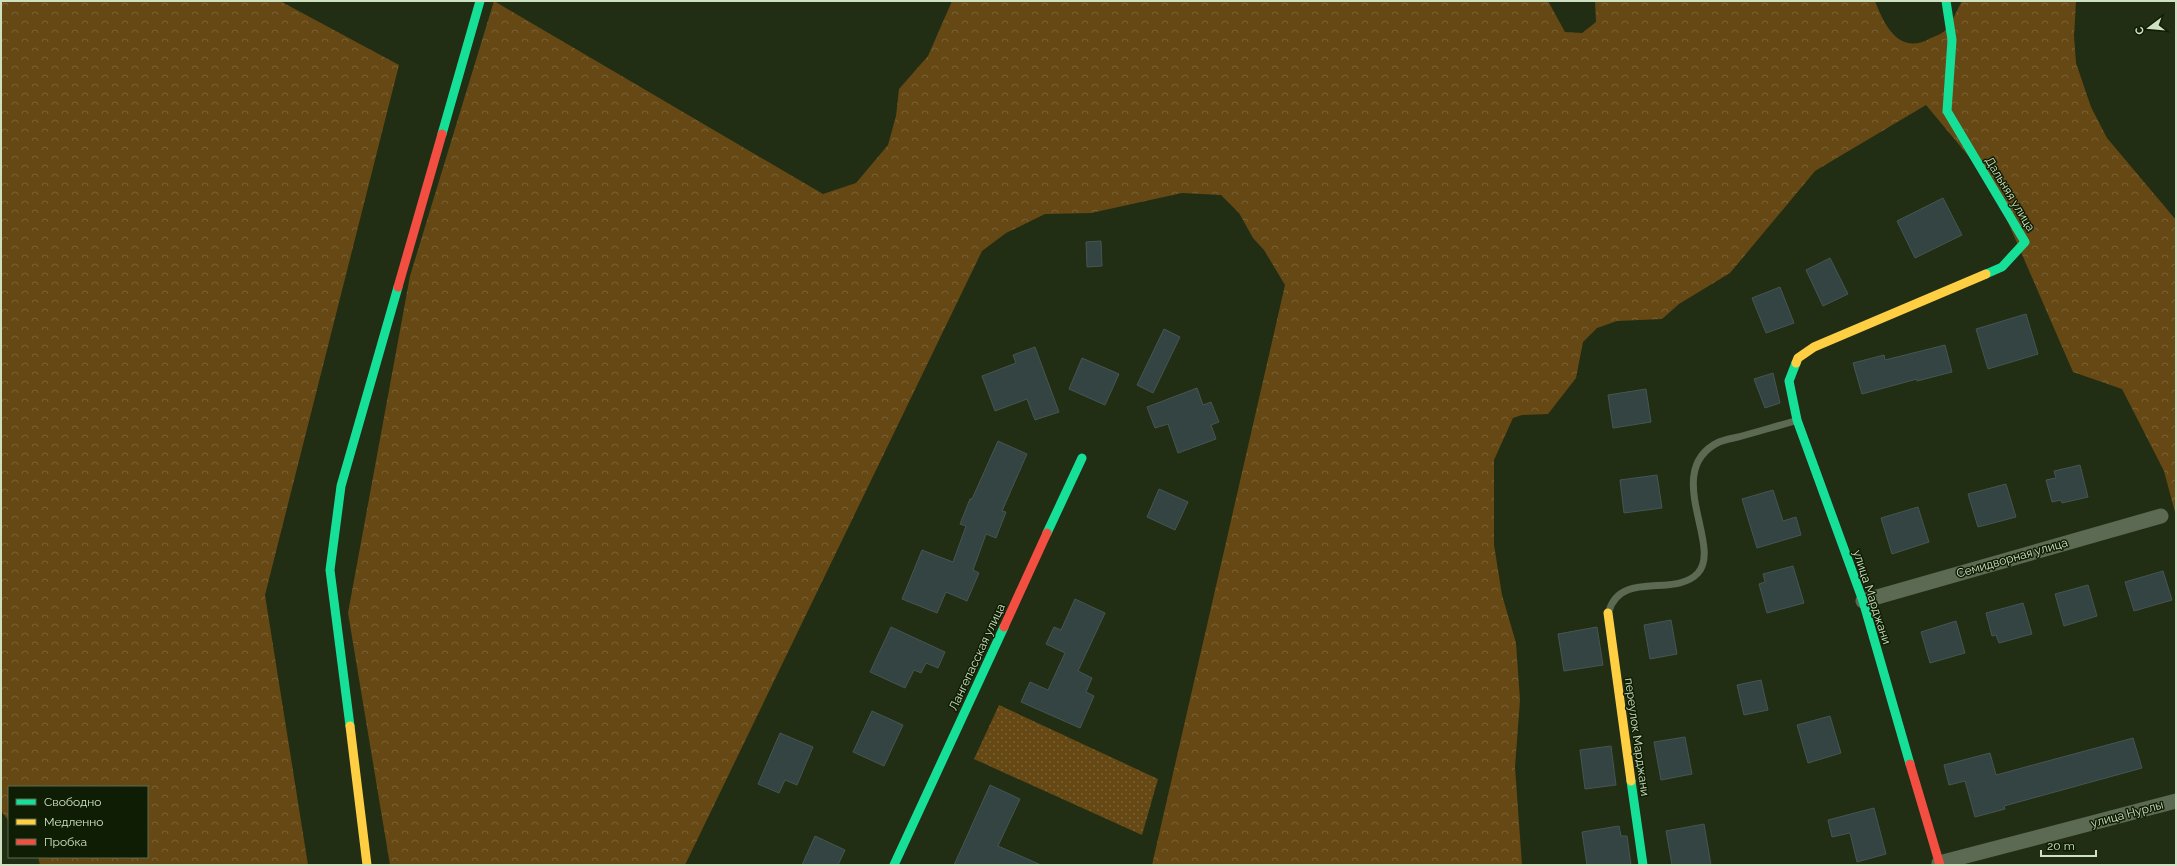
<svg xmlns="http://www.w3.org/2000/svg" width="2177" height="866" viewBox="0 0 2177 866" font-family="Raleway,sans-serif">
<style>
.grass{fill:url(#grass-dots)}
.forest{fill:url(#forest-crowns)}
.building{fill:#334442;stroke:#465554}
.lines{fill:none;stroke-linecap:round;stroke-linejoin:round}
.lane{stroke:#5c6953;stroke-width:7}
.street{stroke:#5c6953;stroke-width:15}
.fast{stroke:#16e098;stroke-width:9}
.slow{stroke:#ffcf43;stroke-width:9}
.jam{stroke:#f24e42;stroke-width:9}
.labels{text-anchor:middle;stroke-width:3;stroke-linejoin:round;paint-order:stroke}
.street-label{font-size:12px;fill:#cee2c1;stroke:#0f1d05}
</style>
<defs>
<pattern id="grass-dots" width="8" height="8" patternUnits="userSpaceOnUse"><rect width="8" height="8" fill="#654814"/><path d="M2 2h.1M6 6h.1" fill="none" stroke="#7a6234" stroke-width="1.8" stroke-linecap="round"/></pattern>
<pattern id="forest-crowns" width="20" height="18" patternUnits="userSpaceOnUse"><rect width="20" height="18" fill="#654814"/><path d="M2 6a3 3 0 1 1 6 0M12 15a3 3 0 1 1 6 0" fill="none" stroke="#7a6234"/></pattern>
</defs>
<rect width="100%" height="100%" fill="#212e14"/>
<path class="grass" d="M999 705 1158 779 1142 835 974 759Z"/>
<g class="forest">
<path d="M1 1H280L399 65 265 595 308 865H40L38 857H147V787H9V821L1 811Z"/>
<path d="M494 1 823 194 856 183 888 145 896 116 899 89 928 56 952 1H1548L1565 32 1582 33 1596 22 1595 1H1875C1885 27 1900 56 1931 38 1936 36 1944 33 1947 28 1953 20 1957 10 1962 1H2076L2074 36 2076 63 2091 107 2107 138 2176 220V516L2164 471 2122 389 2073 372 1991 183 1926 105 1815 171 1730 273 1679 304 1662 319 1617 321 1597 328 1583 342 1576 378 1548 414 1522 415 1513 418 1494 460V545L1502 595 1516 643 1520 700 1515 767 1522 865H1152L1285 285 1264 250 1253 238 1239 213 1221 195 1182 193 1091 213 1045 214 1006 233 982 251 685 865H390L348 613 410 276Z"/>
</g>
<g class="building">
<path d="M1943 198 1962 235 1915 258 1897 221Z"/>
<path d="M1101 241 1102 266 1087 267 1086 242Z"/>
<path d="M1830 258 1848 294 1823 306 1806 270Z"/>
<path d="M1780 287 1794 323 1766 333 1752 298Z"/>
<path d="M2026 314 2038 354 1988 369 1976 329Z"/>
<path d="M1164 329 1180 337 1153 393 1137 385Z"/>
<path d="M1945 345 1952 372 1917 381V379L1862 394 1853 363 1884 355 1885 360Z"/>
<path d="M1035 347 1059 412 1035 420 1027 399 995 411 982 376 1016 363 1013 355Z"/>
<path d="M1082 358 1119 374 1105 405 1069 389Z"/>
<path d="M1773 373 1780 403 1765 408 1754 379Z"/>
<path d="M1197 388 1203 405 1211 402 1219 422 1211 425 1216 439 1178 453 1168 424 1155 428 1147 407Z"/>
<path d="M1646 389 1651 422 1613 428 1608 395Z"/>
<path d="M998 441 1027 454 1002 511 1006 512 996 538 986 534 973 570 979 573 967 601 946 592 937 613 902 599 922 550 953 562 966 526 960 524 970 499H972Z"/>
<path d="M2080 465 2088 497 2062 503 2061 500 2052 502 2046 480 2056 478 2054 471Z"/>
<path d="M1657 475 1662 508 1624 513 1620 480Z"/>
<path d="M2006 484 2016 517 1978 527 1968 494Z"/>
<path d="M1159 489 1188 502 1175 530 1147 517Z"/>
<path d="M1773 490 1783 521 1796 517 1801 535 1757 548 1742 499Z"/>
<path d="M1918 507 1929 542 1892 554 1881 518Z"/>
<path d="M1793 566 1804 603 1767 613 1759 584 1765 582 1763 574Z"/>
<path d="M2163 571 2172 600 2134 611 2125 582Z"/>
<path d="M2088 585 2097 616 2064 626 2055 594Z"/>
<path d="M1075 599 1105 613 1078 671 1092 678 1086 692 1094 696 1080 728 1021 702 1030 682 1048 690 1065 653 1046 644 1054 627 1061 630Z"/>
<path d="M2023 603 2032 634 1999 643 1996 635 1992 636 1986 613Z"/>
<path d="M1671 620 1677 654 1650 659 1644 625Z"/>
<path d="M1956 621 1965 653 1930 663 1921 632Z"/>
<path d="M891 627 945 652 938 668 926 663 921 673 914 670 905 688 870 672Z"/>
<path d="M1597 627 1603 665 1564 671 1558 634Z"/>
<path d="M1761 680 1768 710 1744 715 1737 685Z"/>
<path d="M872 711 903 725 884 766 853 752Z"/>
<path d="M1830 716 1841 753 1808 763 1797 725Z"/>
<path d="M780 733 813 747 797 785 785 780 779 793 758 784Z"/>
<path d="M1685 737 1692 774 1661 780 1654 742Z"/>
<path d="M2133 738 2142 768 2004 806 2005 809 1975 817 1965 781 1949 785 1944 765 1990 753 1996 775Z"/>
<path d="M1611 746 1616 785 1585 789 1580 750Z"/>
<path d="M990 785 1020 799 998 846 1041 865H954Z"/>
<path d="M1874 808 1886 854 1857 862 1850 833 1832 837 1828 820Z"/>
<path d="M1704 824 1711 865H1672L1666 831Z"/>
<path d="M1619 826 1621 836H1627L1631 865H1587L1582 832Z"/>
<path d="M815 836 845 850 838 865H802Z"/>
</g>
<g class="lines">
<path class="lane" d="M1609 611C1621 570 1675 598 1698 573 1723 546 1661 470 1719 442 1726 439 1735 438 1742 436 1760 431 1777 426 1795 421"/>
<g class="street">
<path d="M1863 601 2161 516"/>
<path d="M1939 863 2176 801"/>
</g>
<g class="fast">
<path d="M1946 1 1952 40 1947 111 2025 242 2002 267 1986 274"/>
<path d="M442 134 480 1"/>
<path d="M1796 363 1789 381 1797 420 1863 601 1910 764"/>
<path d="M1047 533 1082 458"/>
<path d="M350 726 330 570 341 486 398 287"/>
<path d="M1631 781 1643 865"/>
<path d="M894 865 1004 627"/>
</g>
<g class="slow">
<path d="M1796 363 1798 358 1814 347 1986 274"/>
<path d="M1608 613 1631 781"/>
<path d="M350 726 367 865"/>
</g>
<g class="jam">
<path d="M398 287 442 134"/>
<path d="M1004 627 1047 533"/>
<path d="M1910 764 1940 865"/>
</g>
</g>
<g class="labels">
<g class="street-label">
<text transform="translate(2010 194) rotate(59)" y="4">Дальняя улица</text>
<text transform="translate(2012 558) rotate(-16)" y="4">Семидворная улица</text>
<text transform="translate(1872 597) rotate(72)" y="4">улица Марджани</text>
<text transform="translate(977 657) rotate(-65)" y="4">Лангепасская улица</text>
<text transform="translate(1637 737) rotate(82)" y="4">переулок Марджани</text>
<text transform="translate(2127 814) rotate(-15)" y="4">улица Нурлы</text>
</g>
</g>
<rect width="2177" height="866" fill="none" stroke="#cee2c1" stroke-width="4"/>
<rect x="8" y="786" width="140" height="72" fill="#0f1d05" stroke="#5b6c50"/>
<rect x="16" y="799" width="20" height="6" fill="#16e098" stroke="#5b6c50"/>
<text x="44" y="806" font-size="12" fill="#cee2c1">Свободно</text>
<rect x="16" y="819" width="20" height="6" fill="#ffcf43" stroke="#5b6c50"/>
<text x="44" y="826" font-size="12" fill="#cee2c1">Медленно</text>
<rect x="16" y="839" width="20" height="6" fill="#f24e42" stroke="#5b6c50"/>
<text x="44" y="846" font-size="12" fill="#cee2c1">Пробка</text>
<g transform="translate(2149 28) rotate(254)" stroke="#0f1d05" stroke-width="3" paint-order="stroke">
<path d="M0-3L7 15L0 10L-7 15Z" fill="#cee2c1"/>
<text y="-6" font-size="11" font-weight="bold" text-anchor="middle" fill="#cee2c1">С</text>
</g>
<path d="M2041 850v6h55v-6" fill="none" stroke="#cee2c1" stroke-width="2"/>
<text x="2047" y="850" font-size="12" fill="#cee2c1" stroke="#0f1d05" stroke-width="3" paint-order="stroke">20 m</text>
</svg>
